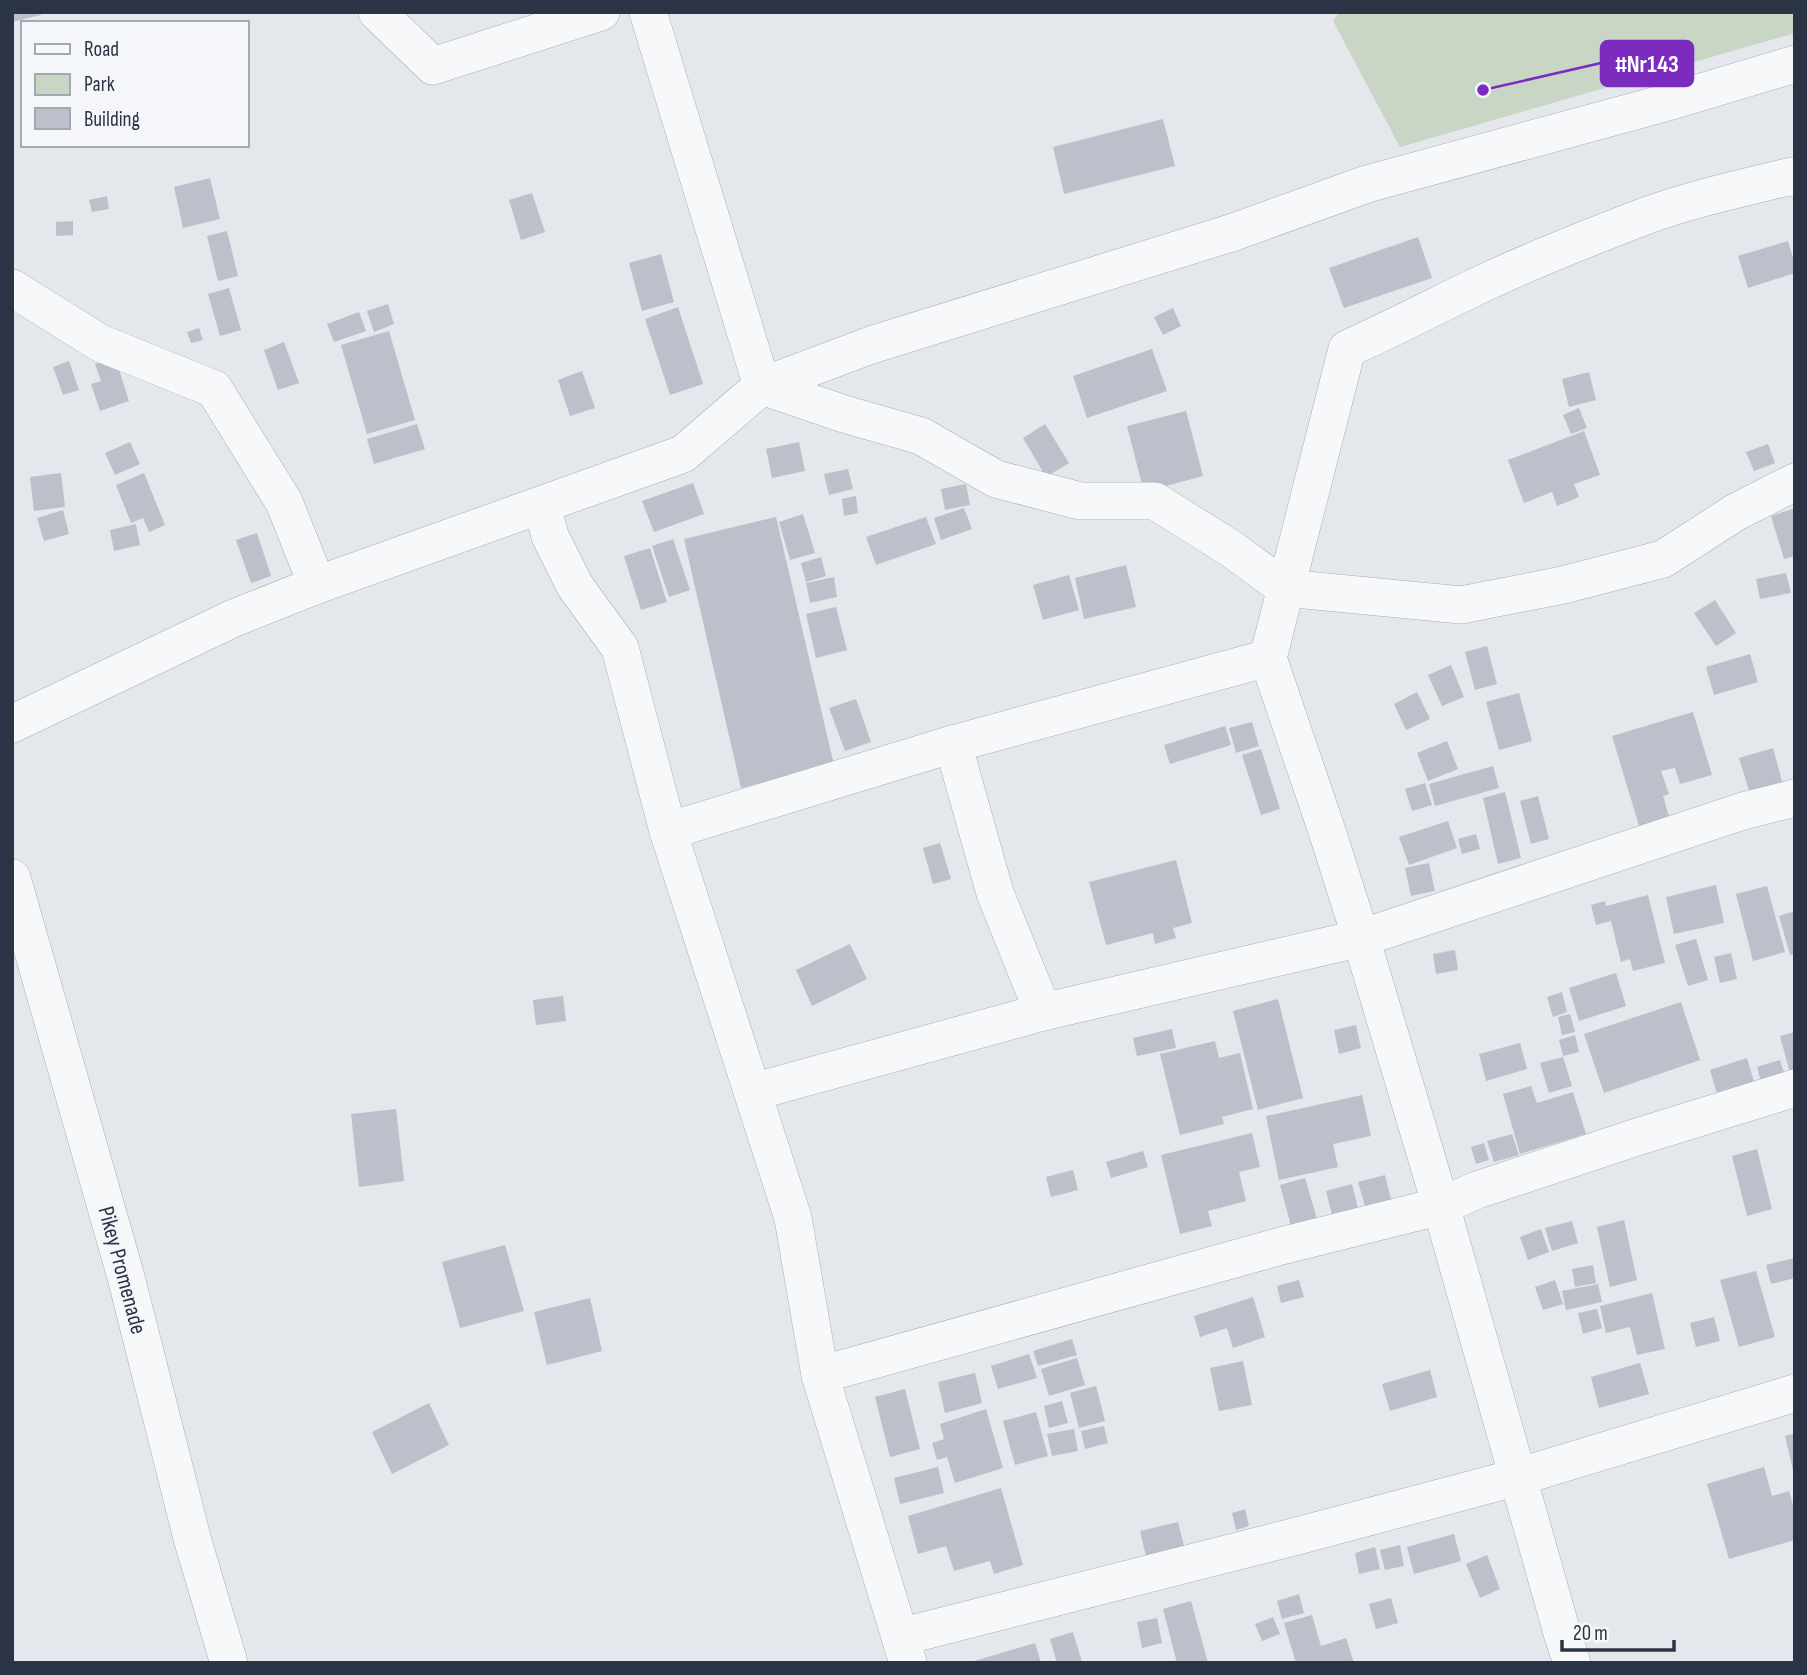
<svg xmlns="http://www.w3.org/2000/svg" width="1807" height="1675" viewBox="0 0 1807 1675" font-family="'Sofia Sans Condensed',sans-serif">
<style>
.green{fill:#c9d6c5}
.building{fill:#bbc0ca}
.lines{fill:none;stroke-linecap:round;stroke-linejoin:round}
.minor-casing{stroke:#a9aeb7;stroke-width:38}
.minor{stroke:#f7f8fa;stroke-width:37}
.labels{text-anchor:middle;stroke-width:6;stroke-linejoin:round;paint-order:stroke}
.street-label{font-size:23px;fill:#2b3445;stroke:#f4f6f9}
.leader{fill:none;stroke:#7b2cbf;stroke-width:2.5}
.callout-dot{fill:#7b2cbf;stroke:#f4f6f9;stroke-width:2.5}
.callout{fill:#7b2cbf;stroke:#7b2cbf;stroke-width:2.5}
.callout-label{font-size:24px;text-anchor:middle;font-weight:bold;fill:#fff}
</style>
<rect width="100%" height="100%" fill="#e4e7ec"/>
<path class="green" d="M1339 12H1795V33L1400 147 1333 21Z"/>
<g class="building">
<path d="M12 12H40L41 15 12 22Z"/>
<path d="M1163 119 1175 166 1064 194 1053 147Z"/>
<path d="M210 178 220 219 183 228 174 187Z"/>
<path d="M532 193 545 232 521 240 509 200Z"/>
<path d="M107 196 109 209 92 212 89 200Z"/>
<path d="M73 221V235L56 236V222Z"/>
<path d="M227 231 238 276 218 281 207 236Z"/>
<path d="M1418 237 1432 278 1344 308 1329 268Z"/>
<path d="M1788 241 1795 264V273L1748 288 1738 256Z"/>
<path d="M661 254 674 302 642 311 629 263Z"/>
<path d="M229 288 241 330 220 336 208 294Z"/>
<path d="M388 304 394 324 374 332 367 311Z"/>
<path d="M678 307 703 384 670 395 645 319Z"/>
<path d="M1173 308 1181 326 1163 335 1154 317Z"/>
<path d="M359 312 366 331 334 342 327 324Z"/>
<path d="M199 328 203 340 191 343 187 332Z"/>
<path d="M389 331 415 420 367 434 341 345Z"/>
<path d="M284 342 299 383 278 390 264 350Z"/>
<path d="M1152 349 1167 391 1087 418 1073 376Z"/>
<path d="M115 357 129 401 100 411 91 384 101 381 95 364Z"/>
<path d="M69 361 79 390 63 395 53 367Z"/>
<path d="M582 371 595 408 570 416 558 380Z"/>
<path d="M1589 372 1596 400 1569 407 1562 379Z"/>
<path d="M1579 408 1587 428 1571 434 1563 415Z"/>
<path d="M1186 411 1203 476 1144 492 1127 426Z"/>
<path d="M417 424 425 449 374 464 367 439Z"/>
<path d="M1045 424 1069 463 1046 477 1023 438Z"/>
<path d="M1584 431 1600 475 1574 484 1579 497 1557 506 1552 492 1524 503 1508 460Z"/>
<path d="M130 442 140 464 115 475 105 453Z"/>
<path d="M799 442 805 471 772 478 766 449Z"/>
<path d="M1768 444 1775 463 1754 471 1746 452Z"/>
<path d="M848 469 853 489 829 495 824 474Z"/>
<path d="M61 473 65 507 34 511 30 477Z"/>
<path d="M144 473 165 525 149 532 143 518 131 523 116 485Z"/>
<path d="M693 483 704 514 654 532 642 501Z"/>
<path d="M966 484 970 505 945 510 941 489Z"/>
<path d="M856 496 858 513 844 516 842 499Z"/>
<path d="M964 508 972 529 941 540 934 518Z"/>
<path d="M1795 508V556L1784 559 1771 516Z"/>
<path d="M63 510 69 534 44 541 37 518Z"/>
<path d="M803 514 815 553 790 560 779 522Z"/>
<path d="M776 517 834 765 741 788 684 539Z"/>
<path d="M926 517 936 544 876 565 866 537Z"/>
<path d="M136 524 140 545 114 551 110 530Z"/>
<path d="M257 533 271 576 251 583 236 540Z"/>
<path d="M673 539 690 590 669 597 652 546Z"/>
<path d="M650 548 667 602 641 610 624 556Z"/>
<path d="M821 557 826 576 806 582 801 563Z"/>
<path d="M1126 565 1136 607 1084 619 1075 578Z"/>
<path d="M1786 573 1791 593 1760 599 1756 579Z"/>
<path d="M1069 575 1079 610 1043 620 1033 585Z"/>
<path d="M834 577 837 597 810 603 806 583Z"/>
<path d="M1715 600 1736 633 1716 646 1694 613Z"/>
<path d="M836 607 847 650 816 658 806 614Z"/>
<path d="M1487 646 1497 684 1475 690 1465 652Z"/>
<path d="M1750 654 1758 682 1714 695 1706 667Z"/>
<path d="M1451 665 1464 697 1442 706 1428 675Z"/>
<path d="M1417 692 1430 719 1406 730 1394 704Z"/>
<path d="M1519 693 1532 741 1499 750 1486 702Z"/>
<path d="M856 699 871 742 845 751 829 708Z"/>
<path d="M1693 712 1712 775 1680 784 1675 768 1661 771 1669 794 1663 796 1670 820 1640 829 1612 736Z"/>
<path d="M1252 722 1259 746 1236 753 1229 728Z"/>
<path d="M1225 726 1231 745 1170 764 1164 745Z"/>
<path d="M1447 741 1458 769 1428 781 1417 753Z"/>
<path d="M1773 748 1783 785 1750 794 1739 758Z"/>
<path d="M1261 749 1280 809 1261 815 1242 755Z"/>
<path d="M1493 766 1499 788 1435 806 1429 784Z"/>
<path d="M1425 783 1432 805 1412 811 1405 789Z"/>
<path d="M1505 792 1521 858 1498 864 1483 798Z"/>
<path d="M1538 796 1549 839 1531 844 1520 801Z"/>
<path d="M1448 821 1457 848 1409 865 1399 837Z"/>
<path d="M1476 834 1480 849 1462 854 1458 839Z"/>
<path d="M940 843 951 879 933 884 923 848Z"/>
<path d="M1176 860 1192 923 1173 928 1176 938 1155 944 1153 933 1106 945 1089 882Z"/>
<path d="M1429 863 1435 891 1411 896 1405 868Z"/>
<path d="M1716 885 1724 923 1674 934 1666 897Z"/>
<path d="M1767 886 1785 952 1753 961 1736 894Z"/>
<path d="M1648 895 1665 963 1633 971 1630 959 1621 962 1611 921 1596 925 1591 905 1605 901 1606 906Z"/>
<path d="M1795 911V954L1790 955 1779 916Z"/>
<path d="M1696 939 1708 980 1688 986 1675 945Z"/>
<path d="M850 944 867 979 812 1006 796 970Z"/>
<path d="M1455 950 1458 970 1436 974 1433 954Z"/>
<path d="M1731 953 1737 979 1720 983 1714 957Z"/>
<path d="M1616 973 1626 1006 1579 1021 1569 988Z"/>
<path d="M1562 992 1567 1012 1553 1017 1547 997Z"/>
<path d="M563 996 566 1021 536 1025 533 1000Z"/>
<path d="M1278 999 1303 1098 1258 1110 1233 1011Z"/>
<path d="M1681 1002 1700 1060 1604 1093 1584 1034Z"/>
<path d="M1570 1014 1575 1032 1562 1035 1558 1017Z"/>
<path d="M1356 1025 1361 1048 1339 1054 1334 1030Z"/>
<path d="M1172 1029 1176 1048 1137 1056 1133 1038Z"/>
<path d="M1795 1032V1076L1791 1077 1780 1036Z"/>
<path d="M1575 1035 1579 1052 1563 1056 1559 1040Z"/>
<path d="M1215 1041 1219 1058 1240 1053 1253 1109 1222 1117 1224 1124 1180 1135 1160 1054Z"/>
<path d="M1520 1043 1527 1069 1486 1081 1479 1054Z"/>
<path d="M1563 1057 1572 1086 1549 1093 1540 1063Z"/>
<path d="M1747 1058 1755 1085 1718 1097 1710 1070Z"/>
<path d="M1780 1060 1786 1079 1762 1086 1757 1067Z"/>
<path d="M1531 1086 1537 1103 1573 1092 1586 1134 1520 1154 1503 1094Z"/>
<path d="M1362 1095 1371 1136 1333 1144 1338 1167 1279 1180 1266 1116Z"/>
<path d="M396 1109 404 1181 359 1187 351 1114Z"/>
<path d="M1252 1133 1260 1167 1239 1172 1246 1201 1208 1211 1212 1226 1180 1234 1161 1155Z"/>
<path d="M1512 1134 1519 1155 1494 1162 1487 1141Z"/>
<path d="M1484 1143 1489 1160 1476 1164 1471 1147Z"/>
<path d="M1757 1149 1772 1209 1747 1216 1732 1156Z"/>
<path d="M1143 1151 1148 1167 1111 1178 1106 1162Z"/>
<path d="M1073 1170 1078 1190 1051 1197 1046 1177Z"/>
<path d="M1385 1175 1391 1199 1365 1206 1358 1182Z"/>
<path d="M1305 1178 1317 1219 1291 1226 1280 1185Z"/>
<path d="M1352 1184 1358 1208 1332 1215 1326 1191Z"/>
<path d="M1624 1220 1637 1280 1610 1287 1597 1227Z"/>
<path d="M1572 1221 1578 1243 1552 1251 1545 1228Z"/>
<path d="M1541 1229 1549 1252 1528 1260 1520 1237Z"/>
<path d="M505 1245 524 1311 460 1328 442 1262Z"/>
<path d="M1795 1258V1278L1771 1284 1766 1265Z"/>
<path d="M1593 1265 1596 1283 1575 1287 1572 1269Z"/>
<path d="M1756 1271 1775 1337 1739 1347 1720 1280Z"/>
<path d="M1299 1280 1304 1297 1281 1303 1277 1286Z"/>
<path d="M1555 1280 1563 1304 1543 1310 1535 1287Z"/>
<path d="M1598 1284 1602 1302 1566 1310 1562 1291Z"/>
<path d="M1652 1293 1665 1349 1637 1355 1630 1327 1606 1333 1600 1306Z"/>
<path d="M1253 1297 1265 1337 1233 1348 1227 1328 1200 1337 1194 1316Z"/>
<path d="M590 1298 602 1351 547 1365 534 1312Z"/>
<path d="M1597 1309 1602 1328 1583 1334 1578 1313Z"/>
<path d="M1714 1317 1720 1341 1696 1347 1690 1323Z"/>
<path d="M1072 1339 1077 1355 1038 1366 1033 1351Z"/>
<path d="M1029 1354 1037 1378 998 1389 991 1366Z"/>
<path d="M1077 1358 1085 1385 1049 1396 1041 1369Z"/>
<path d="M1243 1361 1252 1405 1219 1411 1210 1368Z"/>
<path d="M1640 1363 1649 1394 1599 1408 1591 1377Z"/>
<path d="M1430 1370 1437 1397 1390 1411 1382 1384Z"/>
<path d="M975 1373 982 1403 945 1413 938 1382Z"/>
<path d="M1096 1386 1105 1421 1079 1428 1070 1393Z"/>
<path d="M905 1389 920 1449 890 1457 875 1397Z"/>
<path d="M1062 1401 1068 1423 1049 1428 1044 1406Z"/>
<path d="M429 1403 449 1445 392 1474 372 1432Z"/>
<path d="M986 1409 1003 1468 955 1483 947 1457 937 1460 932 1443 944 1439 940 1424Z"/>
<path d="M1036 1412 1048 1456 1015 1465 1003 1421Z"/>
<path d="M1104 1426 1108 1443 1085 1449 1081 1431Z"/>
<path d="M1074 1429 1078 1451 1052 1456 1047 1434Z"/>
<path d="M1792 1434H1795L1794 1475 1785 1436Z"/>
<path d="M938 1467 944 1493 900 1504 894 1478Z"/>
<path d="M1764 1467 1772 1496 1789 1491 1795 1512V1540L1729 1559 1707 1484Z"/>
<path d="M1001 1488 1023 1565 994 1574 990 1561 954 1571 946 1546 918 1554 908 1516Z"/>
<path d="M1245 1509 1249 1526 1236 1530 1232 1513Z"/>
<path d="M1178 1522 1184 1546 1146 1556 1140 1531Z"/>
<path d="M1454 1534 1461 1561 1414 1574 1407 1547Z"/>
<path d="M1400 1545 1404 1566 1385 1570 1380 1550Z"/>
<path d="M1375 1547 1380 1569 1359 1574 1355 1553Z"/>
<path d="M1487 1555 1500 1589 1480 1598 1466 1564Z"/>
<path d="M1299 1594 1304 1613 1282 1619 1277 1601Z"/>
<path d="M1391 1598 1398 1623 1376 1629 1369 1604Z"/>
<path d="M1191 1601 1208 1663H1177L1163 1609Z"/>
<path d="M1312 1615 1321 1646 1346 1638 1354 1663H1296L1284 1623Z"/>
<path d="M1273 1617 1280 1634 1262 1641 1255 1624Z"/>
<path d="M1157 1618 1162 1643 1142 1648 1137 1622Z"/>
<path d="M1073 1632 1082 1662 1057 1663 1050 1639Z"/>
<path d="M1035 1643 1041 1663H971V1662Z"/>
</g>
<g class="lines">
<defs>
<g id="minor">
<path d="M377 12 433 66 601 12"/>
<path d="M648 12 762 386 844 414 921 436 996 479 1080 501H1155L1230 548 1285 588 1461 605 1563 585 1663 559 1736 512 1795 482"/>
<path d="M12 288 100 343 214 389 284 502 317 585"/>
<path d="M542 506 550 536 575 586 620 648 668 831 793 1218 820 1375 908 1663"/>
<path d="M12 724 234 618 317 585 683 454 762 386 871 345 1231 233 1367 184 1668 102 1795 64"/>
<path d="M953 744 995 893 1043 1012"/>
<path d="M668 831 953 744 1268 658"/>
<path d="M12 878 126 1277 192 1538 229 1663"/>
<path d="M753 1092 1043 1012 1361 938 1743 811 1795 798"/>
<path d="M820 1375 1281 1246 1441 1206 1477 1190 1637 1137 1795 1088"/>
<path d="M900 1637 1301 1535 1518 1477 1795 1393"/>
<path d="M1572 1663 1563 1636 1441 1206 1361 938 1327 831 1268 658 1347 349C1389 330 1430 309 1471 289 1527 262 1585 239 1643 217 1691 199 1742 188 1792 176L1795 178"/>
</g>
</defs>
<use href="#minor" class="minor-casing"/>
<use href="#minor" class="minor"/>
</g>
<g class="labels">
<g class="street-label">
<text transform="translate(123 1270) rotate(75)" y="8">Pikey Promenade</text>
</g>
</g>
<path class="leader" d="M1483 90L1601 63"/>
<circle class="callout-dot" cx="1483" cy="90" r="7"/>
<rect class="callout" x="1601" y="41" width="92" height="45" rx="7"/>
<g class="callout-label">
<text x="1647" y="72">#Nr143</text>
</g>
<rect width="1807" height="1675" fill="none" stroke="#2b3445" stroke-width="28"/>
<rect x="21" y="21" width="228" height="126" fill="#f4f6f9" stroke="#a4a8b1" stroke-width="2"/>
<rect x="35" y="44" width="35" height="10" fill="#f7f8fa" stroke="#a4a8b1" stroke-width="2"/>
<text x="84" y="56" font-size="21" fill="#2b3445">Road</text>
<rect x="35" y="74" width="35" height="21" fill="#c9d6c5" stroke="#a4a8b1" stroke-width="2"/>
<text x="84" y="91" font-size="21" fill="#2b3445">Park</text>
<rect x="35" y="108" width="35" height="21" fill="#bbc0ca" stroke="#a4a8b1" stroke-width="2"/>
<text x="84" y="126" font-size="21" fill="#2b3445">Building</text>
<path d="M1562 1640v10h112v-10" fill="none" stroke="#2b3445" stroke-width="3.5"/>
<text x="1573" y="1640" font-size="21" fill="#2b3445" stroke="#f4f6f9" stroke-width="5" paint-order="stroke">20 m</text>
</svg>
